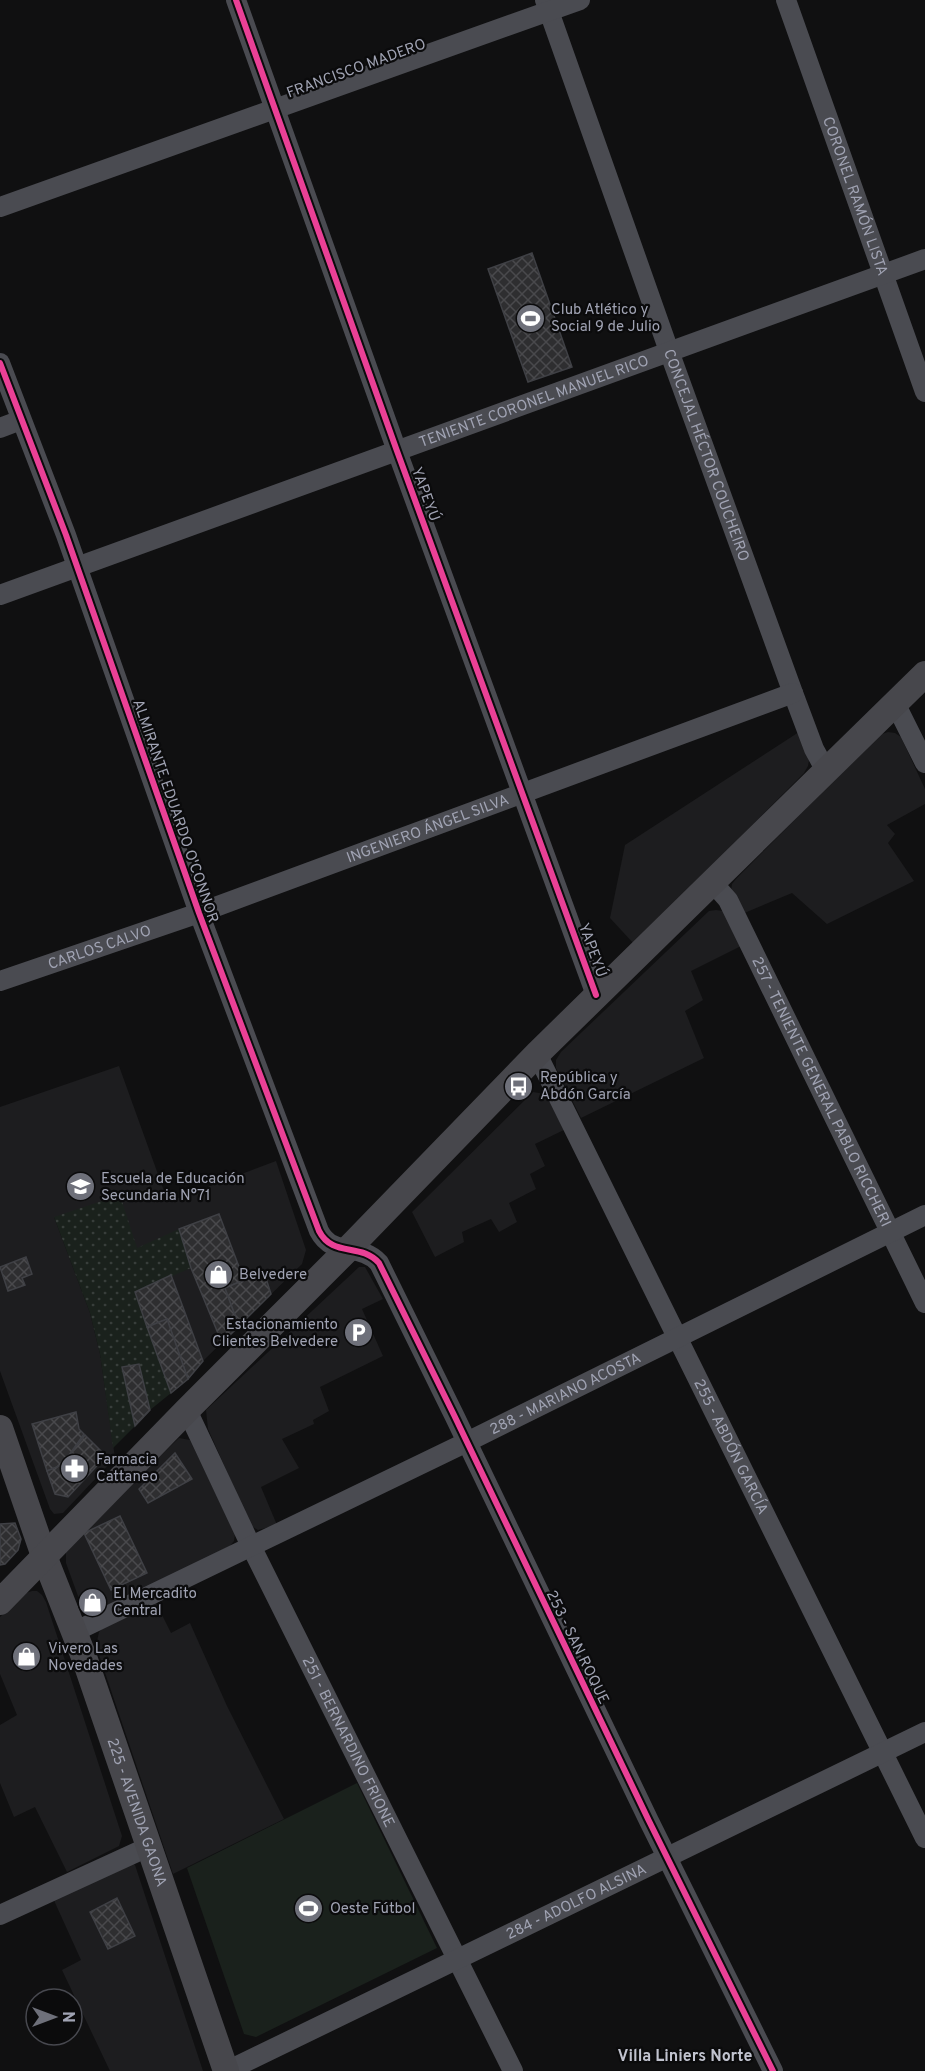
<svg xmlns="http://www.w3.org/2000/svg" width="925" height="2071" viewBox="0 0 925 2071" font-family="Overpass,sans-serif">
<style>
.built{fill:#1d1d1f}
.green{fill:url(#green-dots)}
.pitch{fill:#1a211c}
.building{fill:url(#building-cross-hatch);stroke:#3f4045;stroke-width:1.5}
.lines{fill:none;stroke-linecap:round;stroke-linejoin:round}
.minor{stroke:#4a4b51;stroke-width:20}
.major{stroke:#47474c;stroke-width:26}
.cycleway-casing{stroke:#0b0b0c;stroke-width:10}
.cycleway{stroke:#ea4096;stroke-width:6}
.labels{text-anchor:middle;stroke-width:4.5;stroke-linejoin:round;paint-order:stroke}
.street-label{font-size:15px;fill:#a0a3b3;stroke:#0b0b0c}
.poi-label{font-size:15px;fill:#a0a3b3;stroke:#0b0b0c;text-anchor:start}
.neighbourhood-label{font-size:16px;font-weight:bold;fill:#c1c3cf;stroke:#0b0b0c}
</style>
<defs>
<pattern id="green-dots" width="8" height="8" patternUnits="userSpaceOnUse" patternTransform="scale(1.5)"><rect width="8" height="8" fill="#1a211c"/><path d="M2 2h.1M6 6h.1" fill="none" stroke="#383e3b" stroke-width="1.8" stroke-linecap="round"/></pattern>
<pattern id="building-cross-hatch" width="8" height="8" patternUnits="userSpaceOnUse" patternTransform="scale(1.5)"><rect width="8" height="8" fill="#2e2e30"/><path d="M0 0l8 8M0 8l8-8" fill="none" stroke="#49494c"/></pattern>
</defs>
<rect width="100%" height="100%" fill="#101011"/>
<g class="built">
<path d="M799 732 809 760 808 766 804 773 634 944 610 918 625 845Z"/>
<path d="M888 732 895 733 901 737 925 789V804L887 825 895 834 888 843 914 881 827 924 792 893 742 914 731 891 732 884 736 879 879 735Z"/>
<path d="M716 910 723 911 743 945 691 971 703 1000 685 1011 704 1058 581 1118 556 1068V1060L561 1052 709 911Z"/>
<path d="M119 1066 168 1202 276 1161 306 1250 302 1264 203 1361 171 1275 191 1268 54 1217 90 1313 100 1354 115 1458 63 1513 54 1514 50 1509 0 1371V1107Z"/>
<path d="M533 1092 545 1094 568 1128 535 1144 545 1166 530 1174 536 1189 509 1203 517 1222 499 1232 491 1219 462 1232 464 1242 435 1257 412 1212Z"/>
<path d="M359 1267H365L383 1299 362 1309 383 1356 320 1387 329 1411 313 1420 314 1424 282 1439 299 1468 261 1487 277 1525 258 1530 251 1526 208 1429 206 1410Z"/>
<path d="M179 1438 190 1440 235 1534 234 1541 230 1546 94 1616 86 1612 82 1607 66 1563V1546Z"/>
<path d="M32 1591H37L42 1595 46 1602 122 1836 119 1846 67 1872 35 1807 14 1817 0 1783V1725L17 1715 0 1674V1617L26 1593Z"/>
<path d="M156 1603 171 1633 190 1623 227 1706 284 1819 173 1874 96 1646 99 1632 102 1629Z"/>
<path d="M130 1862 135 1865 203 2071H110L62 1970 81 1960 52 1896Z"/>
</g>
<path class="green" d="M120 1195 137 1248 179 1229 191 1268 135 1292 171 1393 150 1410 139 1364 122 1367 135 1426 113 1448 100 1354 90 1313 54 1217Z"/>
<path class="pitch" d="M357 1783 437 1948 256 2037 244 2034 187 1868Z"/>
<g class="building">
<path d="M532 253 572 367 528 382 488 269Z"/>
<path d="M219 1214 244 1280 225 1288 239 1326 222 1343 191 1268 179 1229Z"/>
<path d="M26 1257 32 1274 22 1278 25 1285 8 1291 0 1267Z"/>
<path d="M264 1272 271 1294 239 1326 225 1288Z"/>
<path d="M171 1275 203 1361 188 1379 167 1319 147 1327 135 1292Z"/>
<path d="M167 1319 188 1379 171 1393 147 1327Z"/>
<path d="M139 1364 150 1410 135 1426 122 1367Z"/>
<path d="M76 1412 79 1429 84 1434 62 1465 47 1471 32 1424Z"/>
<path d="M85 1435 106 1456 68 1497 55 1494 47 1471 62 1465Z"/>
<path d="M175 1453 192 1479 148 1503 139 1489Z"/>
<path d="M120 1516 147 1573 111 1590 84 1533Z"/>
<path d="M15 1523 21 1539 18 1550 5 1564 0 1565V1524Z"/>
<path d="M117 1898 135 1936 108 1949 90 1912Z"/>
</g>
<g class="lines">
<g class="minor">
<path d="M236 0 397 451 596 995"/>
<path id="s1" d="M545 0 669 351 793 693 814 749 826 771"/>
<path id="s2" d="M786 0 925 392"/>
<path d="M0 207 580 0"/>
<path d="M0 363 66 535 199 913 319 1231C333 1258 360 1242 379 1263L454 1415 649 1821 773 2071"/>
<path d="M0 428 21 420"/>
<path id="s3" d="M0 595 925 259"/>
<path d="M895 703 925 763"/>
<path id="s4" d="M713 883 728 900 925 1303"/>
<path id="s5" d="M0 981 199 913 793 693"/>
<path id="s6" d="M537 1054 925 1838"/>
<path id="s7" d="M187 1410 251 1546 513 2071"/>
<path id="s8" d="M74 1632 467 1442 925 1215"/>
<path d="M0 1915 148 1847"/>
<path id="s9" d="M227 2071 925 1732"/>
</g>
<g class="major">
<path id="s10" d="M0 1428 44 1556 84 1657 226 2071"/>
<path d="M0 1602 187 1410 348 1249 537 1054 925 674"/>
</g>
<defs>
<g id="cycleway">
<path d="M236 0 397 451 596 995"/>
<path d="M0 363 66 535 199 913 319 1231C333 1258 360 1242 379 1263L454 1415 649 1821 773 2071"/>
</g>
</defs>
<use href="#cycleway" class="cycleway-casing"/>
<use href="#cycleway" class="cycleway"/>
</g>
<defs>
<symbol id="stadium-disc" viewBox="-11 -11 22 22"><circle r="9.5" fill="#6e707a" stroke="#0b0b0c"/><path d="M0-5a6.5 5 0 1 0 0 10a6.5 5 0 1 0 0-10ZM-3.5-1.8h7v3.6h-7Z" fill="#fff"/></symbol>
<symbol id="bus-disc" viewBox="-11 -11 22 22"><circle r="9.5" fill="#6e707a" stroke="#0b0b0c"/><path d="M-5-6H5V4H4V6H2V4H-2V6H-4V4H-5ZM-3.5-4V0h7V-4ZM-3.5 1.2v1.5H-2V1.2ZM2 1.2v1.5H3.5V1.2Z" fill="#fff"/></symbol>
<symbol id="school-disc" viewBox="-11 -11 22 22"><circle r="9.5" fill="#6e707a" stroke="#0b0b0c"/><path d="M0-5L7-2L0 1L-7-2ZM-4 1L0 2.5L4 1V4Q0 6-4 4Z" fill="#fff"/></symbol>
<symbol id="shop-disc" viewBox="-11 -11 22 22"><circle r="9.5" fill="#6e707a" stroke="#0b0b0c"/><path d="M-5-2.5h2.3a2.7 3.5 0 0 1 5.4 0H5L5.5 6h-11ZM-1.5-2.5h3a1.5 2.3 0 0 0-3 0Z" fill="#fff"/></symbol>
<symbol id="parking-disc" viewBox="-11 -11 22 22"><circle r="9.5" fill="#6e707a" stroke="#0b0b0c"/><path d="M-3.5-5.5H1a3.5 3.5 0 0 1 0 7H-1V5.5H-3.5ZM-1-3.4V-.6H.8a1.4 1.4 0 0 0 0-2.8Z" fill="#fff"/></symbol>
<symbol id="pharmacy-disc" viewBox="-11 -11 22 22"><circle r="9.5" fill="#6e707a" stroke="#0b0b0c"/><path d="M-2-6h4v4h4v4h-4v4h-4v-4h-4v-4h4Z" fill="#fff"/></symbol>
</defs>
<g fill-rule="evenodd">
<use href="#stadium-disc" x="514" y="302" width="33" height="33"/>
<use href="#bus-disc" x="502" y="1070" width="33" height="33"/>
<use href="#school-disc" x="64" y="1170" width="33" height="33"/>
<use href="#shop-disc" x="202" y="1258" width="33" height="33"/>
<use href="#parking-disc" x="342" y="1316" width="33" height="33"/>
<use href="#pharmacy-disc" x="58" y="1452" width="33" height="33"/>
<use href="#shop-disc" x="76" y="1586" width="33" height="33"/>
<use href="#shop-disc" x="10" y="1640" width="33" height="33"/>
<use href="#stadium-disc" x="292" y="1892" width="33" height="33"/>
</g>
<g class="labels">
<g class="street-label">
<text transform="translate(356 68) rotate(-20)" y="5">FRANCISCO MADERO</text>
<text dy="5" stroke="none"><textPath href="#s2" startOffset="208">CORONEL RAMÓN LISTA</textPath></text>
<text dy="5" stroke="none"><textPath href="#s3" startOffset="568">TENIENTE CORONEL MANUEL RICO</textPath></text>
<text dy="5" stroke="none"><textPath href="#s1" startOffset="483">CONCEJAL HÉCTOR COUCHEIRO</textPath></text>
<text transform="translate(426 494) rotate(70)" y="5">YAPEYÚ</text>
<text transform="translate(176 811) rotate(71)" y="5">ALMIRANTE EDUARDO O'CONNOR</text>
<text dy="5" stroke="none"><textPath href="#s5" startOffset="454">INGENIERO ÁNGEL SILVA</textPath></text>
<text dy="5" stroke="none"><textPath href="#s5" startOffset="105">CARLOS CALVO</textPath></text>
<text transform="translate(593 950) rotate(70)" y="5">YAPEYÚ</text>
<text dy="5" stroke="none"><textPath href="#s4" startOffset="236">257 - TENIENTE GENERAL PABLO RICCHERI</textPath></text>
<text dy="5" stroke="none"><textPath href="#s8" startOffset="546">288 - MARIANO ACOSTA</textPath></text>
<text dy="5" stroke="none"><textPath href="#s6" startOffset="438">255 - ABDÓN GARCÍA</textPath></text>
<text transform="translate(578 1647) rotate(64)" y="5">253 - SAN ROQUE</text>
<text dy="5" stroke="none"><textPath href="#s7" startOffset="369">251 - BERNARDINO FRIONE</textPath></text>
<text dy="5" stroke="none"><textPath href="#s10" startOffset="408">225 - AVENIDA GAONA</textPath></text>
<text dy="5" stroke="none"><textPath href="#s9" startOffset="388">284 - ADOLFO ALSINA</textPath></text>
</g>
<g class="poi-label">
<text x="551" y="314">Club Atlético y<tspan x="551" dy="17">Social 9 de Julio</tspan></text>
<text x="540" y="1082">República y<tspan x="540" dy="17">Abdón García</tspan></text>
<text x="101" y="1183">Escuela de Educación<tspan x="101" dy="17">Secundaria N°71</tspan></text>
<text x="239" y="1279">Belvedere</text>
<text x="338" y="1329" text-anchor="end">Estacionamiento<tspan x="338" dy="17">Clientes Belvedere</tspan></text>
<text x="96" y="1464">Farmacia<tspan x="96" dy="17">Cattaneo</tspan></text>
<text x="113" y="1598">El Mercadito<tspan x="113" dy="17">Central</tspan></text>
<text x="48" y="1653">Vivero Las<tspan x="48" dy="17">Novedades</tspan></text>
<text x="330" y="1913">Oeste Fútbol</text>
</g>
<g class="neighbourhood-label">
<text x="685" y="2061">Villa Liniers Norte</text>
</g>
</g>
<g transform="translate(54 2017) rotate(90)"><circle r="28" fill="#0b0b0c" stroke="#47484f" stroke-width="1.5"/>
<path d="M0-4.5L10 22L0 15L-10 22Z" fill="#6e707a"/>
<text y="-9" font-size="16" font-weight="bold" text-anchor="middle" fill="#a0a3b3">N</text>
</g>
</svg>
